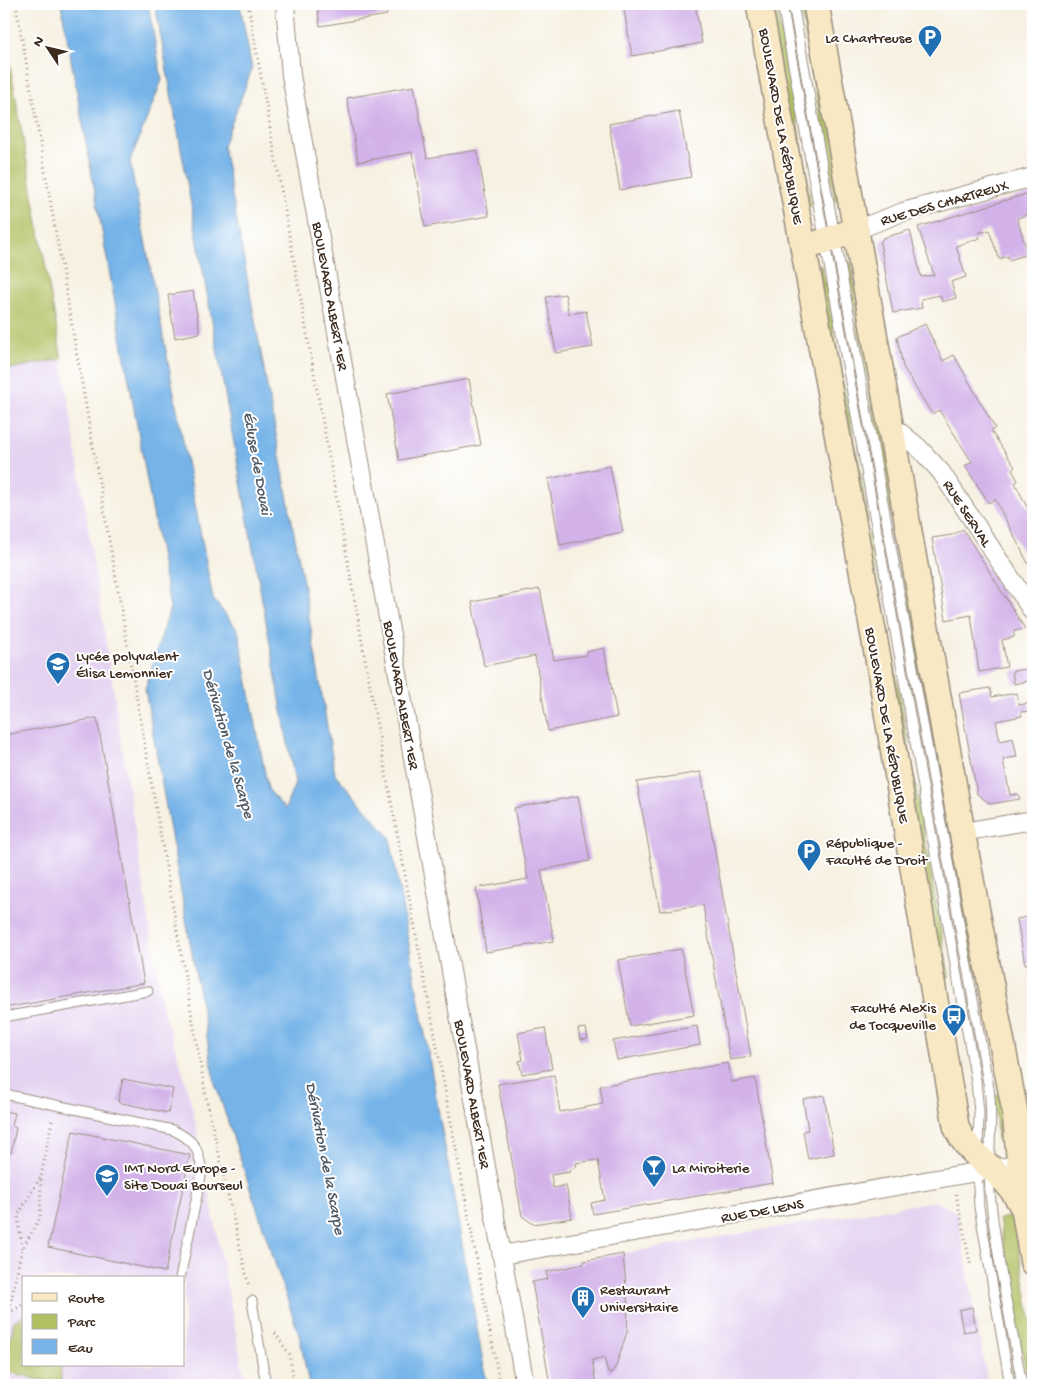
<svg xmlns="http://www.w3.org/2000/svg" width="1037" height="1389" viewBox="0 0 1037 1389" font-family="'Gochi Hand',sans-serif">
<style>
.built{fill:#e5d3f1;fill-rule:evenodd}
.green{fill:#b1c062;stroke:#767540}
.water{fill:#75b3e8;stroke:#586e83}
.building{fill:#d2b2e9}
.lines{fill:none;stroke-linecap:round;stroke-linejoin:round}
.service-casing{stroke:#998e80;stroke-width:11}
.minor-casing{stroke:#998e80;stroke-width:20}
.secondary-casing{stroke:#998e80;stroke-width:28}
.path{stroke:#998e80;stroke-width:3;stroke-dasharray:1 4;stroke-linecap:butt}
.service{stroke:#fff;stroke-width:9}
.minor{stroke:#fff;stroke-width:18}
.secondary{stroke:#f8e8c3;stroke-width:25}
.labels{text-anchor:middle;stroke-width:4;stroke-linejoin:round;paint-order:stroke}
.poi-label{font-size:15px;fill:#3b2a1e;stroke:#fff;text-anchor:start}
.street-label{font-size:15px;fill:#3b2a1e;stroke:#fff}
.water-label{font-size:16px;font-style:italic;fill:#4f5a65;stroke:#fff}
</style>
<rect width="100%" height="100%" fill="#fff"/>
<filter id="ink" filterUnits="userSpaceOnUse"><feTurbulence type="fractalNoise" baseFrequency=".02" numOctaves="2"/><feDisplacementMap in="SourceGraphic" scale="10" xChannelSelector="R" yChannelSelector="G"/><feConvolveMatrix kernelMatrix="1 2 1 2 8 2 1 2 1" color-interpolation-filters="sRGB"/></filter>
<filter id="wash" filterUnits="userSpaceOnUse"><feTurbulence type="fractalNoise" baseFrequency=".0096" numOctaves="4" result="noise"/><feDisplacementMap in="SourceGraphic" scale="20" xChannelSelector="R" yChannelSelector="G"/><feGaussianBlur stdDeviation="1.12" result="paint"/><feColorMatrix in="noise" values="0 0 0 0 0 0 0 0 0 0 0 0 0 0 0 0 0 1.4 0 .05"/><feComposite in="paint" operator="in"/></filter>
<g filter="url(#wash)">
<rect width="100%" height="100%" fill="#f7f1e2"/>
<g class="built">
<path d="M4 31 62 359 163 1011 180 1062 194 1115 246 1385H4ZM24 1278H184V1365H24Z"/>
<path d="M935 1201 957 1213 988 1385H550L530 1269Z"/>
</g>
<g class="green">
<path d="M766 4H776L812 206 803 208Z"/>
<path d="M800 4H810L845 199 835 201Z"/>
<path d="M4 31 62 359 4 370Z"/>
<path d="M845 259 851 263 901 516 891 518Z"/>
<path d="M822 265 869 522 859 524 818 271Z"/>
<path d="M901 527 982 971 972 973 893 528Z"/>
<path d="M871 533 949 977 939 980 860 535Z"/>
<path d="M1005 1093 1006 1131 997 1139 995 1095Z"/>
<path d="M1013 1216 1033 1331V1385H1028L999 1219Z"/>
<path d="M24 1315V1365H61V1385L4 1371 14 1321Z"/>
</g>
<path class="water" d="M61 4H148L162 80 130 161 213 599 238 630 268 789 285 809 295 783 155 4H240L252 69 223 146 304 587 335 774 390 837 487 1385H309L300 1338 215 1083 145 689 170 608Z"/>
<g id="blocks">
<g class="building">
<path d="M317 4H385L387 15 320 26Z"/>
<path d="M623 4H695L702 43 632 56Z"/>
<path d="M414 86 427 158 477 150 489 216 425 227 412 152 358 162 347 98Z"/>
<path d="M679 111 691 177 620 190 609 124Z"/>
<path d="M1033 192V213L1017 218 1028 254 1009 260 1008 256 999 259 989 230 978 233 980 238 956 246 966 277 951 282 956 298 942 302 940 295 921 299 922 308 893 313 880 243 883 238 910 230 921 277 934 275 918 227Z"/>
<path d="M193 291 200 333 175 338 168 295Z"/>
<path d="M565 294 569 314 586 311 593 347 556 353 546 297Z"/>
<path d="M925 324 943 361 954 355 995 428 991 431 1015 467 1012 469 1018 481 1015 483 1027 507 1033 504V573L995 499 989 503 965 466 972 462 939 410 932 414 903 367 897 337Z"/>
<path d="M469 379 481 445 399 460 387 394Z"/>
<path d="M610 466 623 532 560 545 548 479Z"/>
<path d="M963 529 1025 629 1014 631V637L1002 640 1007 667 979 672 971 615 946 620 932 538 952 535Z"/>
<path d="M540 589 554 660 586 655V652L604 648 617 717 548 731 535 656 484 666 472 602Z"/>
<path d="M1033 668V680L1014 684 1012 671Z"/>
<path d="M990 688 992 697 1017 693 1019 705 1029 703 1030 711 1021 712 1022 716 996 721 1000 741 1013 738 1017 757 1003 759 1010 795 1018 794 1020 799 990 804 977 794 959 693Z"/>
<path d="M97 718 144 983 4 1008V735Z"/>
<path d="M701 772 751 1057 730 1060 703 905 660 911 637 782Z"/>
<path d="M578 796 590 861 541 870 554 941 486 952 476 888 528 879 514 808Z"/>
<path d="M1033 916V980H1032L1029 963 1025 964 1017 919Z"/>
<path d="M681 949 694 1015 630 1026 618 960Z"/>
<path d="M697 1026 700 1045 617 1060 613 1041Z"/>
<path d="M545 1028 552 1069 522 1074 519 1061 523 1060 518 1033Z"/>
<path d="M586 1028 588 1039 580 1040 578 1029Z"/>
<path d="M728 1063 732 1082 755 1078 773 1183 593 1214 591 1203 605 1200 598 1160 576 1163 577 1167 569 1169 570 1172 551 1175 553 1188 566 1185 572 1218 533 1224 522 1216 498 1084 554 1075 560 1112 603 1104 600 1086Z"/>
<path d="M123 1079 173 1089 168 1113 118 1102Z"/>
<path d="M824 1095 834 1154 808 1159 803 1131 808 1130 803 1099Z"/>
<path d="M4 1111 15 1113 12 1126 16 1128 11 1153H7L5 1165Z"/>
<path d="M73 1131 190 1155 165 1272 48 1247Z"/>
<path d="M623 1254 628 1307 627 1332 616 1366 611 1373H608L604 1357 592 1360 596 1385H550L532 1282 548 1279 546 1272 584 1264V1261Z"/>
<path d="M972 1307 976 1330 963 1332 959 1310Z"/>
</g>
</g>
</g>
<g filter="url(#ink)">
<use href="#blocks" fill-opacity="0" stroke="#998e80" stroke-width="1"/>
<g class="lines">
<defs>
<g id="service">
<path d="M782 4 976 1081 979 1113 978 1151"/>
<path d="M793 4 989 1088C994 1123 987 1157 990 1192 996 1257 1011 1321 1022 1385"/>
<path d="M4 1017 148 991"/>
<path d="M4 1094 173 1130C195 1141 198 1147 202 1171L180 1278"/>
<path d="M977 1169 979 1207 1010 1385"/>
<path d="M252 1301 266 1385"/>
</g>
<g id="minor">
<path d="M285 4 291 75 525 1385"/>
<path d="M856 230 903 212 1033 177"/>
<path d="M891 425 919 448 941 472 1033 612"/>
<path d="M962 832 1033 820"/>
<path d="M502 1255 1033 1162"/>
</g>
<g id="secondary">
<path d="M759 4 879 664 956 1126C964 1149 987 1163 1003 1179 1012 1188 1018 1198 1024 1209"/>
<path d="M816 4 962 832 1015 1112 1024 1209 1033 1263"/>
<path d="M804 248 856 230"/>
</g>
</defs>
<use href="#service" class="service-casing"/>
<use href="#minor" class="minor-casing"/>
<use href="#secondary" class="secondary-casing"/>
<g class="path">
<path d="M16 4 206 1097 249 1287"/>
<path d="M248 4 375 714 500 1385"/>
<path d="M956 1194 971 1267"/>
<path d="M22 1248 18 1215 40 1178"/>
<path d="M4 1316 24 1304"/>
<path d="M275 1333 289 1354 295 1385"/>
<path d="M4 1334 22 1249 40 1218 41 1177 52 1120"/>
<path d="M4 1383 19 1385"/>
</g>
<use href="#service" class="service"/>
<use href="#minor" class="minor"/>
<use href="#secondary" class="secondary"/>
</g>
</g>
<defs>
<symbol id="parking-pin" viewBox="-11 -11 22 30"><path d="M0 17L-7.5 6A9.5 9.5 0 1 1 7.5 6Z" fill="#1f6fb2" stroke="#fff"/><path d="M-3.5-5.5H1a3.5 3.5 0 0 1 0 7H-1V5.5H-3.5ZM-1-3.4V-.6H.8a1.4 1.4 0 0 0 0-2.8Z" fill="#fff"/></symbol>
<symbol id="school-pin" viewBox="-11 -11 22 30"><path d="M0 17L-7.5 6A9.5 9.5 0 1 1 7.5 6Z" fill="#1f6fb2" stroke="#fff"/><path d="M0-5L7-2L0 1L-7-2ZM-4 1L0 2.5L4 1V4Q0 6-4 4Z" fill="#fff"/></symbol>
<symbol id="bus-pin" viewBox="-11 -11 22 30"><path d="M0 17L-7.5 6A9.5 9.5 0 1 1 7.5 6Z" fill="#1f6fb2" stroke="#fff"/><path d="M-5-6H5V4H4V6H2V4H-2V6H-4V4H-5ZM-3.5-4V0h7V-4ZM-3.5 1.2v1.5H-2V1.2ZM2 1.2v1.5H3.5V1.2Z" fill="#fff"/></symbol>
<symbol id="bar-pin" viewBox="-11 -11 22 30"><path d="M0 17L-7.5 6A9.5 9.5 0 1 1 7.5 6Z" fill="#1f6fb2" stroke="#fff"/><path d="M-6-5H6L.8 .8V4.5H3.5V6h-7V4.5H-.8V.8Z" fill="#fff"/></symbol>
<symbol id="university-pin" viewBox="-11 -11 22 30"><path d="M0 17L-7.5 6A9.5 9.5 0 1 1 7.5 6Z" fill="#1f6fb2" stroke="#fff"/><path d="M0-5L7-2L0 1L-7-2ZM-4 1L0 2.5L4 1V4Q0 6-4 4Z" fill="#fff"/></symbol>
<symbol id="building-pin" viewBox="-11 -11 22 30"><path d="M0 17L-7.5 6A9.5 9.5 0 1 1 7.5 6Z" fill="#1f6fb2" stroke="#fff"/><path d="M-4-6H4V6H1V3H-1V6H-4ZM-2.5-4.3h1.7v1.8h-1.7ZM.8-4.3h1.7v1.8H.8ZM-2.5-1h1.7V.8h-1.7ZM.8-1h1.7V.8H.8Z" fill="#fff"/></symbol>
</defs>
<g fill-rule="evenodd">
<use href="#parking-pin" x="916" y="23" width="28" height="38"/>
<use href="#school-pin" x="44" y="650" width="28" height="38"/>
<use href="#parking-pin" x="795" y="837" width="28" height="38"/>
<use href="#bus-pin" x="940" y="1002" width="28" height="38"/>
<use href="#bar-pin" x="640" y="1153" width="28" height="38"/>
<use href="#university-pin" x="93" y="1162" width="28" height="38"/>
<use href="#building-pin" x="569" y="1284" width="28" height="38"/>
</g>
<g class="labels">
<g class="poi-label">
<text x="912" y="42" text-anchor="end">La Chartreuse</text>
<text x="76" y="660">Lycée polyvalent<tspan x="76" dy="17">Élisa Lemonnier</tspan></text>
<text x="826" y="847">République -<tspan x="826" dy="17">Faculté de Droit</tspan></text>
<text x="936" y="1012" text-anchor="end">Faculté Alexis<tspan x="936" dy="17">de Tocqueville</tspan></text>
<text x="124" y="1172">IMT Nord Europe -<tspan x="124" dy="17">Site Douai Bourseul</tspan></text>
<text x="672" y="1172">La Miroiterie</text>
<text x="600" y="1294">Restaurant<tspan x="600" dy="17">Universitaire</tspan></text>
</g>
<g class="street-label">
<text transform="translate(782 126) rotate(80)" y="5">BOULEVARD DE LA RÉPUBLIQUE</text>
<text transform="translate(944 202) rotate(-16)" y="5">RUE DES CHARTREUX</text>
<text transform="translate(331 296) rotate(80)" y="5">BOULEVARD ALBERT 1ER</text>
<text transform="translate(968 513) rotate(57)" y="5">RUE SERVAL</text>
<text transform="translate(402 695) rotate(80)" y="5">BOULEVARD ALBERT 1ER</text>
<text transform="translate(888 725) rotate(80)" y="5">BOULEVARD DE LA RÉPUBLIQUE</text>
<text transform="translate(473 1094) rotate(80)" y="5">BOULEVARD ALBERT 1ER</text>
<text transform="translate(762 1210) rotate(-10)" y="5">RUE DE LENS</text>
</g>
<g class="water-label">
<text transform="translate(259 463) rotate(80)" y="6">Écluse de Douai</text>
<text transform="translate(230 743) rotate(74)" y="6">Dérivation de la Scarpe</text>
<text transform="translate(327 1158) rotate(79)" y="6">Dérivation de la Scarpe</text>
</g>
</g>
<rect width="1037" height="1389" fill="none" stroke="#fff" stroke-width="20"/>
<rect x="22" y="1276" width="162" height="90" fill="#ffffff" stroke="#b1aaa5"/>
<rect x="32" y="1293" width="25" height="8" fill="#f8e8c3" stroke="#b1aaa5"/>
<text x="68" y="1302" font-size="15" fill="#3b2a1e">Route</text>
<rect x="32" y="1314" width="25" height="15" fill="#b1c062" stroke="#b1aaa5"/>
<text x="68" y="1326" font-size="15" fill="#3b2a1e">Parc</text>
<rect x="32" y="1339" width="25" height="15" fill="#75b3e8" stroke="#b1aaa5"/>
<text x="68" y="1352" font-size="15" fill="#3b2a1e">Eau</text>
<g transform="translate(48 48) rotate(305)" stroke="#ffffff" stroke-width="4" paint-order="stroke">
<path d="M0-4L9 19L0 12L-9 19Z" fill="#3b2a1e"/>
<text y="-8" font-size="14" font-weight="bold" text-anchor="middle" fill="#3b2a1e">N</text>
</g>
</svg>
